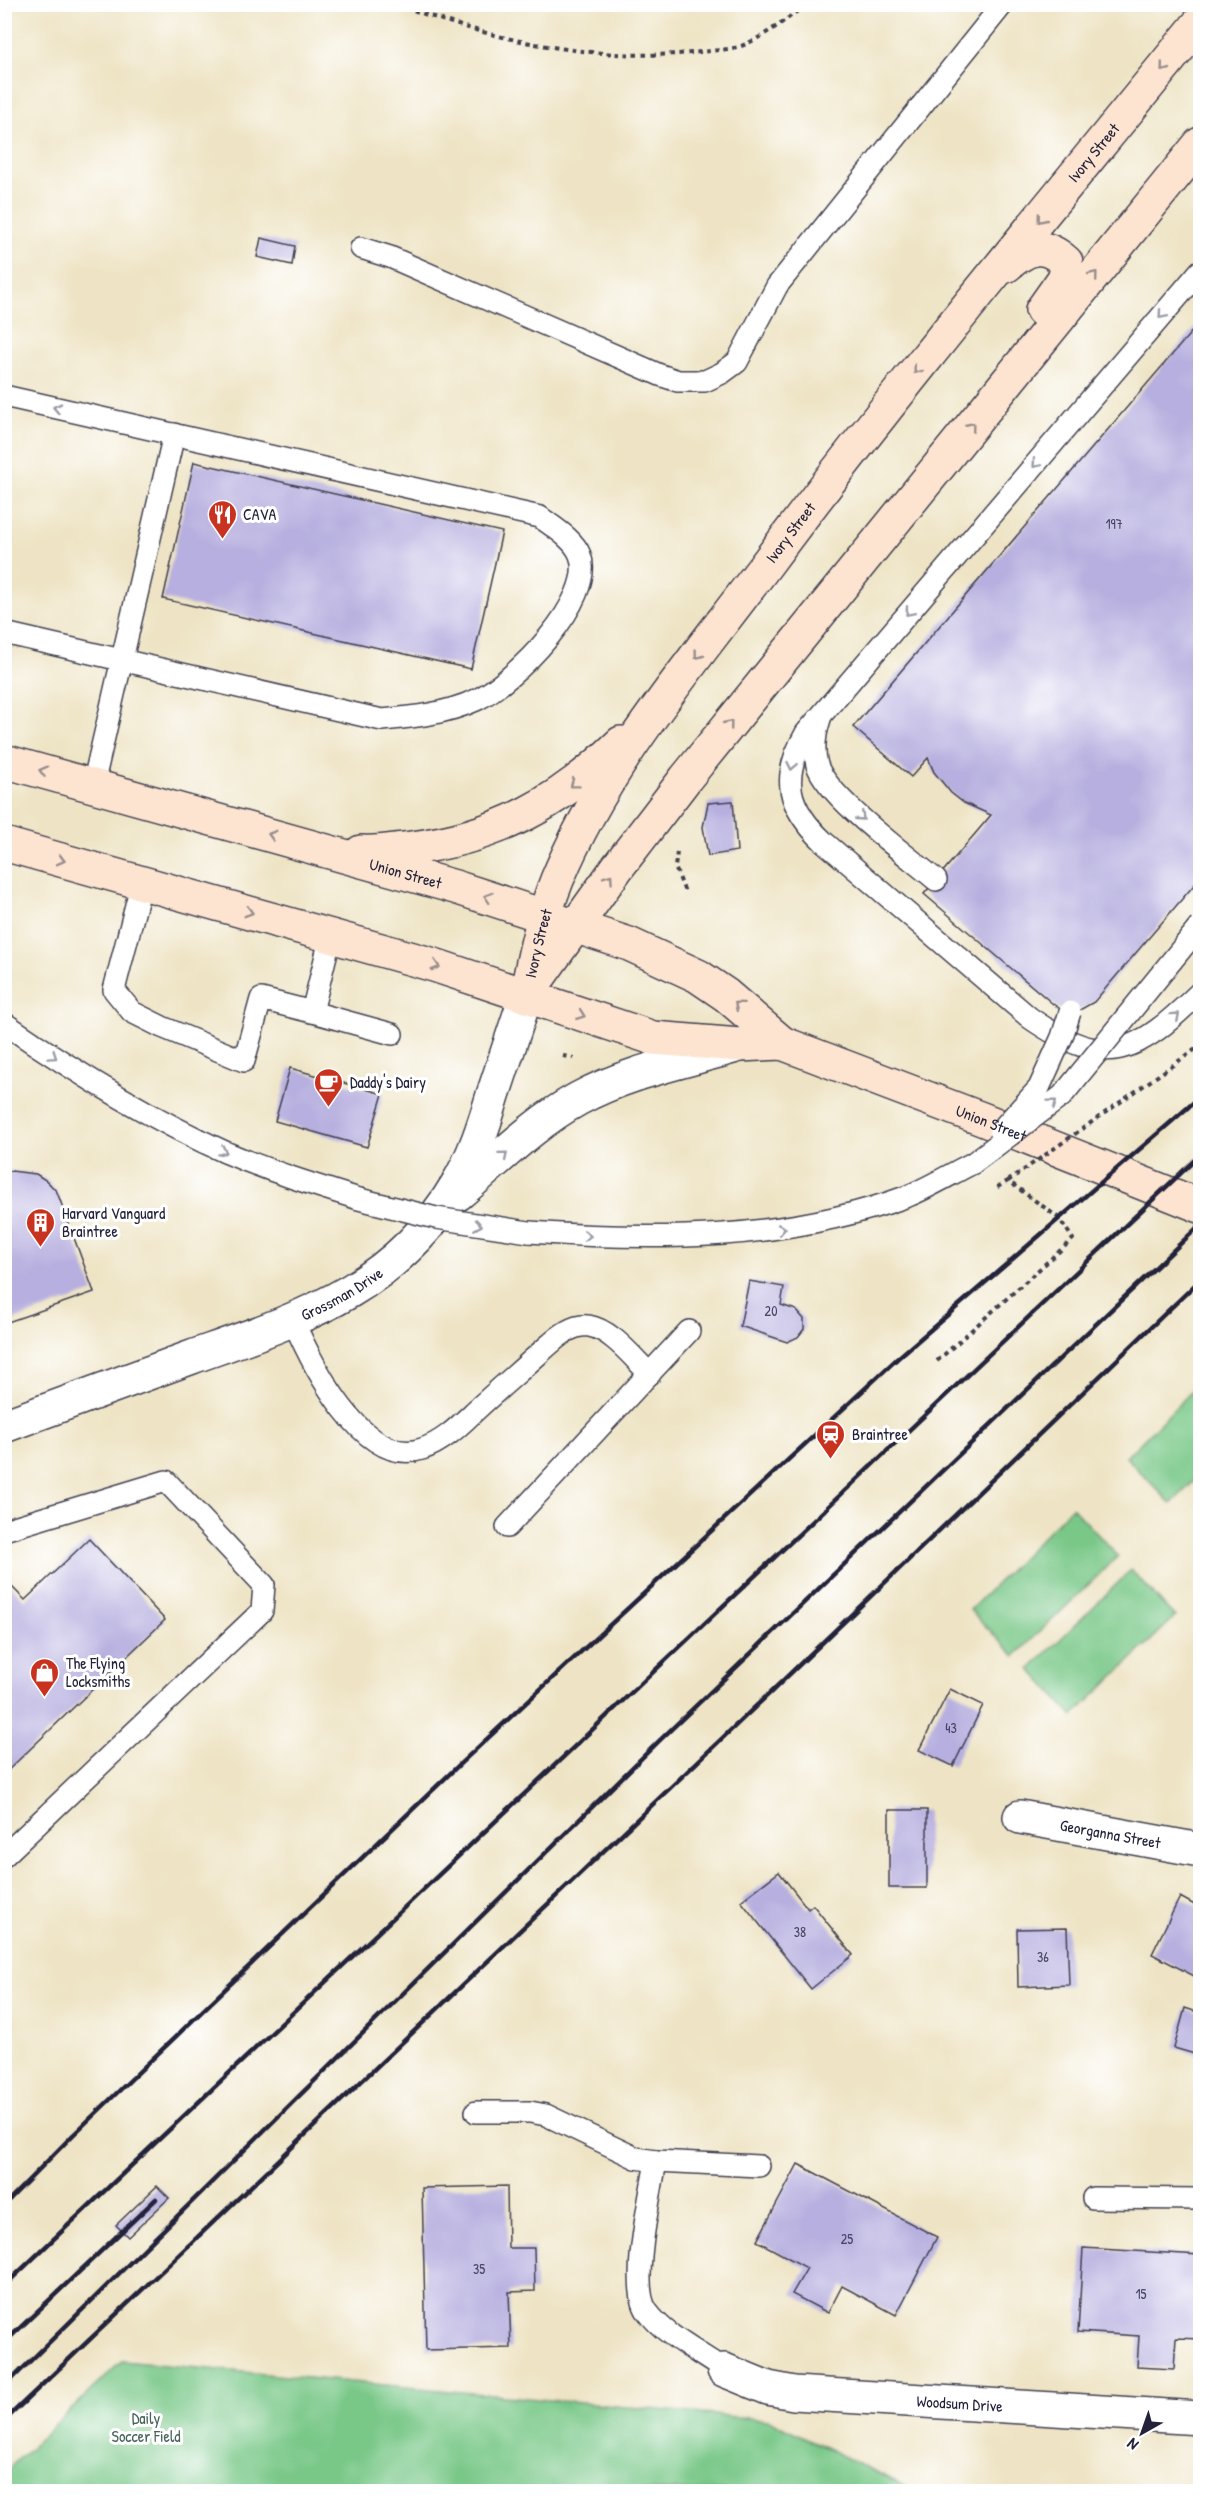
<svg xmlns="http://www.w3.org/2000/svg" width="1205" height="2496" viewBox="0 0 1205 2496" font-family="'Patrick Hand',sans-serif">
<style>
.green{fill:#79c888;stroke:#4e7562;stroke-width:1.5}
.building{fill:#b6afdf}
.lines{fill:none;stroke-linecap:round;stroke-linejoin:round}
.lane-casing{stroke:#413f50;stroke-width:24}
.street-casing{stroke:#413f50;stroke-width:36}
.secondary-casing{stroke:#413f50;stroke-width:36}
.path{stroke:#413f50;stroke-width:4;stroke-dasharray:4.5 4.5;stroke-linecap:butt}
.lane{stroke:#fff;stroke-width:21}
.street{stroke:#fff;stroke-width:33}
.secondary{stroke:#fde4d0;stroke-width:33}
.rail{stroke:#22223b;stroke-width:4.5}
.lane-bridge-casing{stroke:#413f50;stroke-width:24;stroke-linecap:butt}
.path-bridge{stroke:#413f50;stroke-width:4;stroke-dasharray:4.5 4.5;stroke-linecap:butt}
.lane-bridge{stroke:#fff;stroke-width:21}
.oneway{stroke:#9a8d8d}
.oneway2{stroke:#9c9ca7}
.labels{text-anchor:middle;stroke-width:6;stroke-linejoin:round;paint-order:stroke}
.number-label{font-size:14px;fill:#474564}
.street-label{font-size:16px;fill:#22223b;stroke:#fff}
.poi-label{font-size:16px;fill:#22223b;stroke:#fff;text-anchor:start}
.park-label{font-size:16px;fill:#45645a;stroke:#fff}
</style>
<rect width="100%" height="100%" fill="#fff"/>
<filter id="ink" filterUnits="userSpaceOnUse"><feTurbulence type="fractalNoise" baseFrequency=".0167" numOctaves="2"/><feDisplacementMap in="SourceGraphic" scale="12" xChannelSelector="R" yChannelSelector="G"/><feConvolveMatrix kernelMatrix="1 2 1 2 8 2 1 2 1" color-interpolation-filters="sRGB"/></filter>
<filter id="wash" filterUnits="userSpaceOnUse"><feTurbulence type="fractalNoise" baseFrequency=".008" numOctaves="4" result="noise"/><feDisplacementMap in="SourceGraphic" scale="24" xChannelSelector="R" yChannelSelector="G"/><feGaussianBlur stdDeviation="1.35" result="paint"/><feColorMatrix in="noise" values="0 0 0 0 0 0 0 0 0 0 0 0 0 0 0 0 0 1.4 0 .05"/><feComposite in="paint" operator="in"/></filter>
<g filter="url(#wash)">
<rect width="100%" height="100%" fill="#eee4c5"/>
<g class="green">
<path d="M1200 1383V1475L1171 1504 1126 1457Z"/>
<path d="M1072 1507 1118 1556 1015 1656 970 1610Z"/>
<path d="M1131 1570 1175 1617 1073 1716 1030 1669Z"/>
<path d="M122 2361 769 2420 915 2491H5V2472Z"/>
</g>
<g id="blocks">
<g class="building">
<path d="M261 238 295 246 292 265 257 257Z"/>
<path d="M1200 322V878L1094 1002 1078 1011 1062 1010 1053 1004 924 894 991 815 964 803 951 793 934 772 928 758 911 777 853 727Z"/>
<path d="M194 462 502 532 471 669 163 599Z"/>
<path d="M733 801 737 851 708 856 703 827 708 803Z"/>
<path d="M290 1068 383 1094 367 1147 275 1121Z"/>
<path d="M11 1171 36 1174 47 1181 57 1192 94 1292 5 1323V1172Z"/>
<path d="M749 1281 784 1287 781 1305 796 1310 804 1319V1329L798 1337 787 1342 740 1326Z"/>
<path d="M89 1539 165 1620 4 1774V1579L25 1600Z"/>
<path d="M950 1689 983 1705 953 1766 919 1750Z"/>
<rect x="889" y="1810" width="38" height="78"/>
<path d="M779 1872 808 1909 813 1905 853 1955 811 1989 741 1901Z"/>
<path d="M1180 1897 1200 1908V1979L1152 1954Z"/>
<path d="M1067 1928 1069 1985 1018 1987 1017 1929Z"/>
<path d="M1185 2008 1200 2013V2047L1198 2055 1174 2048Z"/>
<path d="M798 2164 937 2237 896 2315 842 2286 828 2313 792 2294 807 2268 757 2241Z"/>
<path d="M157 2186 169 2198 128 2237 116 2225Z"/>
<path d="M507 2186 508 2248H534L535 2291 509 2292 511 2348 426 2350 422 2188Z"/>
<path d="M1083 2248 1200 2255V2339L1176 2338 1174 2369 1137 2367 1139 2336 1078 2332Z"/>
</g>
</g>
</g>
<g filter="url(#ink)">
<use href="#blocks" fill-opacity="0" stroke="#413f50" stroke-width="1.5"/>
<g class="lines">
<defs>
<g id="lane">
<path d="M361 248 390 257 660 375 678 381H705L722 373 737 362 777 286 1003 4"/>
<path d="M1200 271 806 733C780 778 787 807 824 842L1030 1018C1108 1072 1137 1053 1200 992"/>
<path d="M4 396 540 517C553 527 574 539 580 555 597 599 513 683 476 700 445 714 414 717 382 720L4 633"/>
<path d="M820 719C815 734 813 750 817 765 828 798 908 856 936 880"/>
<path d="M93 785 174 434"/>
<path d="M142 882 114 990 132 1012 162 1027 244 1061 261 999 312 1012 331 935"/>
<path d="M312 1012 392 1034"/>
<path d="M4 1023C75 1072 147 1117 225 1152 269 1171 314 1185 359 1199"/>
<path d="M529 1232C656 1241 786 1241 908 1196 930 1187 951 1174 973 1163"/>
<path d="M293 1320C311 1362 363 1469 422 1449 444 1442 461 1424 477 1409 499 1389 521 1370 542 1351 555 1340 571 1323 589 1326 612 1330 633 1358 650 1374"/>
<path d="M507 1527 689 1331"/>
<path d="M4 1530 166 1481 264 1585 262 1611 4 1856"/>
<path d="M476 2112H530L546 2115 636 2158 656 2161 759 2166"/>
<path d="M656 2161C651 2194 629 2285 647 2311 665 2336 699 2352 724 2370"/>
<path d="M1093 2198 1200 2199"/>
</g>
<g id="street">
<path d="M458 1194C496 1162 534 1123 578 1099 627 1072 686 1061 740 1045"/>
<path id="s1" d="M4 1426C67 1403 129 1380 192 1357 301 1318 395 1290 458 1183 474 1156 484 1125 493 1095 504 1062 515 1029 526 996"/>
<path id="s2" d="M1020 1817 1200 1850"/>
<path id="s3" d="M724 2370 768 2388 794 2393 1200 2418"/>
</g>
<g id="secondary">
<path d="M1006 266C1028 247 1043 241 1066 262V276L1042 310"/>
<path id="s4" d="M4 761 455 887 629 944 698 976 726 995 782 1043 982 1119 1200 1206"/>
<path d="M4 844 434 965 653 1038 740 1045 782 1043"/>
<path d="M361 852C378 853 395 850 411 848 498 837 559 803 621 743"/>
<path d="M534 984 617 868 686 778 1200 144"/>
<path id="s5" d="M526 996C534 956 542 917 557 880 605 764 691 665 765 566 904 379 1054 202 1200 22"/>
</g>
</defs>
<use href="#lane" class="lane-casing"/>
<use href="#street" class="street-casing"/>
<use href="#secondary" class="secondary-casing"/>
<g class="path">
<path d="M397 4C493 41 599 63 701 52 715 50 734 50 746 44 768 34 788 18 807 4"/>
<path d="M677 852 675 867 685 892"/>
<path d="M563 1056 574 1058"/>
<path d="M937 1361 1073 1239 1059 1218 1008 1181 996 1188"/>
</g>
<use href="#lane" class="lane"/>
<use href="#street" class="street"/>
<use href="#secondary" class="secondary"/>
<g class="rail">
<path d="M4 2205 72 2136 461 1763 899 1357 1200 1097"/>
<path d="M4 2286 1200 1155"/>
<path d="M4 2343 156 2199"/>
<path d="M4 2387 659 1741 1200 1225"/>
<path d="M4 2421 772 1691 1200 1280"/>
</g>
<defs>
<g id="lane-bridge">
<path d="M1000 1131 1039 1088 1062 1037 1070 1012"/>
<path d="M973 1163 1062 1096 1200 926"/>
<path d="M359 1199 436 1218 529 1232"/>
</g>
</defs>
<use href="#lane-bridge" class="lane-bridge-casing"/>
<path class="path-bridge" d="M1008 1181 1200 1046"/>
<use href="#lane-bridge" class="lane-bridge"/>
</g>
<defs><path id="oneway-chevron" d="M-2-3.5L2.5 0L-2 3.5" fill="none" stroke-width="1.6" stroke-linecap="round" stroke-linejoin="round" transform="scale(1.5)"/></defs>
<g class="oneway">
<use href="#oneway-chevron" transform="translate(1164 68) rotate(129)"/>
<use href="#oneway-chevron" transform="translate(1041 219) rotate(129)"/>
<use href="#oneway-chevron" transform="translate(1094 275) rotate(-51)"/>
<use href="#oneway-chevron" transform="translate(917 370) rotate(129)"/>
<use href="#oneway-chevron" transform="translate(971 426) rotate(-51)"/>
<use href="#oneway-chevron" transform="translate(698 655) rotate(127)"/>
<use href="#oneway-chevron" transform="translate(729 724) rotate(-51)"/>
<use href="#oneway-chevron" transform="translate(43 771) rotate(-165)"/>
<use href="#oneway-chevron" transform="translate(574 784) rotate(143)"/>
<use href="#oneway-chevron" transform="translate(272 835) rotate(-164)"/>
<use href="#oneway-chevron" transform="translate(61 860) rotate(15)"/>
<use href="#oneway-chevron" transform="translate(609 878) rotate(-55)"/>
<use href="#oneway-chevron" transform="translate(488 897) rotate(-162)"/>
<use href="#oneway-chevron" transform="translate(249 912) rotate(16)"/>
<use href="#oneway-chevron" transform="translate(436 966) rotate(17)"/>
<use href="#oneway-chevron" transform="translate(738 1005) rotate(-140)"/>
<use href="#oneway-chevron" transform="translate(581 1015) rotate(20)"/>
</g>
<g class="oneway2">
<use href="#oneway-chevron" transform="translate(1162 315) rotate(131)"/>
<use href="#oneway-chevron" transform="translate(57 408) rotate(-167)"/>
<use href="#oneway-chevron" transform="translate(1036 464) rotate(131)"/>
<use href="#oneway-chevron" transform="translate(909 612) rotate(131)"/>
<use href="#oneway-chevron" transform="translate(792 766) rotate(101)"/>
<use href="#oneway-chevron" transform="translate(861 817) rotate(41)"/>
<use href="#oneway-chevron" transform="translate(1176 1016) rotate(-42)"/>
<use href="#oneway-chevron" transform="translate(53 1056) rotate(34)"/>
<use href="#oneway-chevron" transform="translate(1053 1103) rotate(-37)"/>
<use href="#oneway-chevron" transform="translate(223 1151) rotate(24)"/>
<use href="#oneway-chevron" transform="translate(504 1155) rotate(-40)"/>
<use href="#oneway-chevron" transform="translate(478 1225) rotate(9)"/>
<use href="#oneway-chevron" transform="translate(782 1229) rotate(-11)"/>
<use href="#oneway-chevron" transform="translate(587 1236) rotate(2)"/>
</g>
</g>
<defs>
<symbol id="restaurant-pin" viewBox="-11 -11 22 30"><path d="M0 17L-7.5 6A9.5 9.5 0 1 1 7.5 6Z" fill="#c8321e" stroke="#fff"/><path d="M-5-6h1v4h1v-4h1v4h1v-4h1v5L-1.5 .5V6h-2V.5L-5-1ZM5-6V6H3V1.5H1.5Q1.5-4 5-6Z" fill="#fff"/></symbol>
<symbol id="cafe-pin" viewBox="-11 -11 22 30"><path d="M0 17L-7.5 6A9.5 9.5 0 1 1 7.5 6Z" fill="#c8321e" stroke="#fff"/><path d="M-5.5-4.5H6V0H3Q3 3.5 0 3.5H-2.5Q-5.5 3.5-5.5 0ZM3-3.2v2h1.7v-2ZM-6 4.5H4V6H-6Z" fill="#fff"/></symbol>
<symbol id="building-pin" viewBox="-11 -11 22 30"><path d="M0 17L-7.5 6A9.5 9.5 0 1 1 7.5 6Z" fill="#c8321e" stroke="#fff"/><path d="M-4-6H4V6H1V3H-1V6H-4ZM-2.5-4.3h1.7v1.8h-1.7ZM.8-4.3h1.7v1.8H.8ZM-2.5-1h1.7V.8h-1.7ZM.8-1h1.7V.8H.8Z" fill="#fff"/></symbol>
<symbol id="station-pin" viewBox="-11 -11 22 30"><path d="M0 17L-7.5 6A9.5 9.5 0 1 1 7.5 6Z" fill="#c8321e" stroke="#fff"/><path d="M-3-6H3Q5-6 5-4V2Q5 4 3 4L4.5 6H3L1.5 4h-3L-3 6H-4.5L-3 4Q-5 4-5 2V-4Q-5-6-3-6ZM-3.5-4v3h7v-3ZM-3.5 1v1.5H-2V1ZM2 1v1.5H3.5V1Z" fill="#fff"/></symbol>
<symbol id="shop-pin" viewBox="-11 -11 22 30"><path d="M0 17L-7.5 6A9.5 9.5 0 1 1 7.5 6Z" fill="#c8321e" stroke="#fff"/><path d="M-5-2.5h2.3a2.7 3.5 0 0 1 5.4 0H5L5.5 6h-11ZM-1.5-2.5h3a1.5 2.3 0 0 0-3 0Z" fill="#fff"/></symbol>
</defs>
<g fill-rule="evenodd">
<use href="#restaurant-pin" x="206" y="498" width="33" height="45"/>
<use href="#cafe-pin" x="312" y="1066" width="33" height="45"/>
<use href="#building-pin" x="24" y="1206" width="33" height="45"/>
<use href="#station-pin" x="814" y="1418" width="33" height="45"/>
<use href="#shop-pin" x="28" y="1656" width="33" height="45"/>
</g>
<g class="labels">
<g class="number-label">
<text x="1114" y="529">197</text>
<text x="771" y="1316">20</text>
<text x="951" y="1733">43</text>
<text x="800" y="1937">38</text>
<text x="1043" y="1962">36</text>
<text x="847" y="2244">25</text>
<text x="479" y="2274">35</text>
<text x="1141" y="2299">15</text>
</g>
<g class="street-label">
<text dy="6" stroke="none"><textPath href="#s5" startOffset="1026">Ivory Street</textPath></text>
<text dy="6" stroke="none"><textPath href="#s5" startOffset="540">Ivory Street</textPath></text>
<text dy="6" stroke="none"><textPath href="#s4" startOffset="417">Union Street</textPath></text>
<text dy="6" stroke="none"><textPath href="#s5" startOffset="54">Ivory Street</textPath></text>
<text dy="6" stroke="none"><textPath href="#s4" startOffset="1059">Union Street</textPath></text>
<text dy="6" stroke="none"><textPath href="#s1" startOffset="363">Grossman Drive</textPath></text>
<text dy="6" stroke="none"><textPath href="#s2" startOffset="92">Georganna Street</textPath></text>
<text dy="6" stroke="none"><textPath href="#s3" startOffset="240">Woodsum Drive</textPath></text>
</g>
<g class="poi-label">
<text x="243" y="520">CAVA</text>
<text x="350" y="1088">Daddy's Dairy</text>
<text x="62" y="1219">Harvard Vanguard<tspan x="62" dy="18">Braintree</tspan></text>
<text x="852" y="1440">Braintree</text>
<text x="66" y="1669">The Flying<tspan x="66" dy="18">Locksmiths</tspan></text>
</g>
<g class="park-label">
<text x="146" y="2424">Daily<tspan x="146" dy="18">Soccer Field</tspan></text>
</g>
</g>
<rect width="1205" height="2496" fill="none" stroke="#fff" stroke-width="24"/>
<g transform="translate(1142 2433) rotate(220)" stroke="#ffffff" stroke-width="4.5" paint-order="stroke">
<path d="M0-4.5L10 22L0 15L-10 22Z" fill="#22223b"/>
<text y="-9" font-size="16" font-weight="bold" text-anchor="middle" fill="#22223b">N</text>
</g>
</svg>
